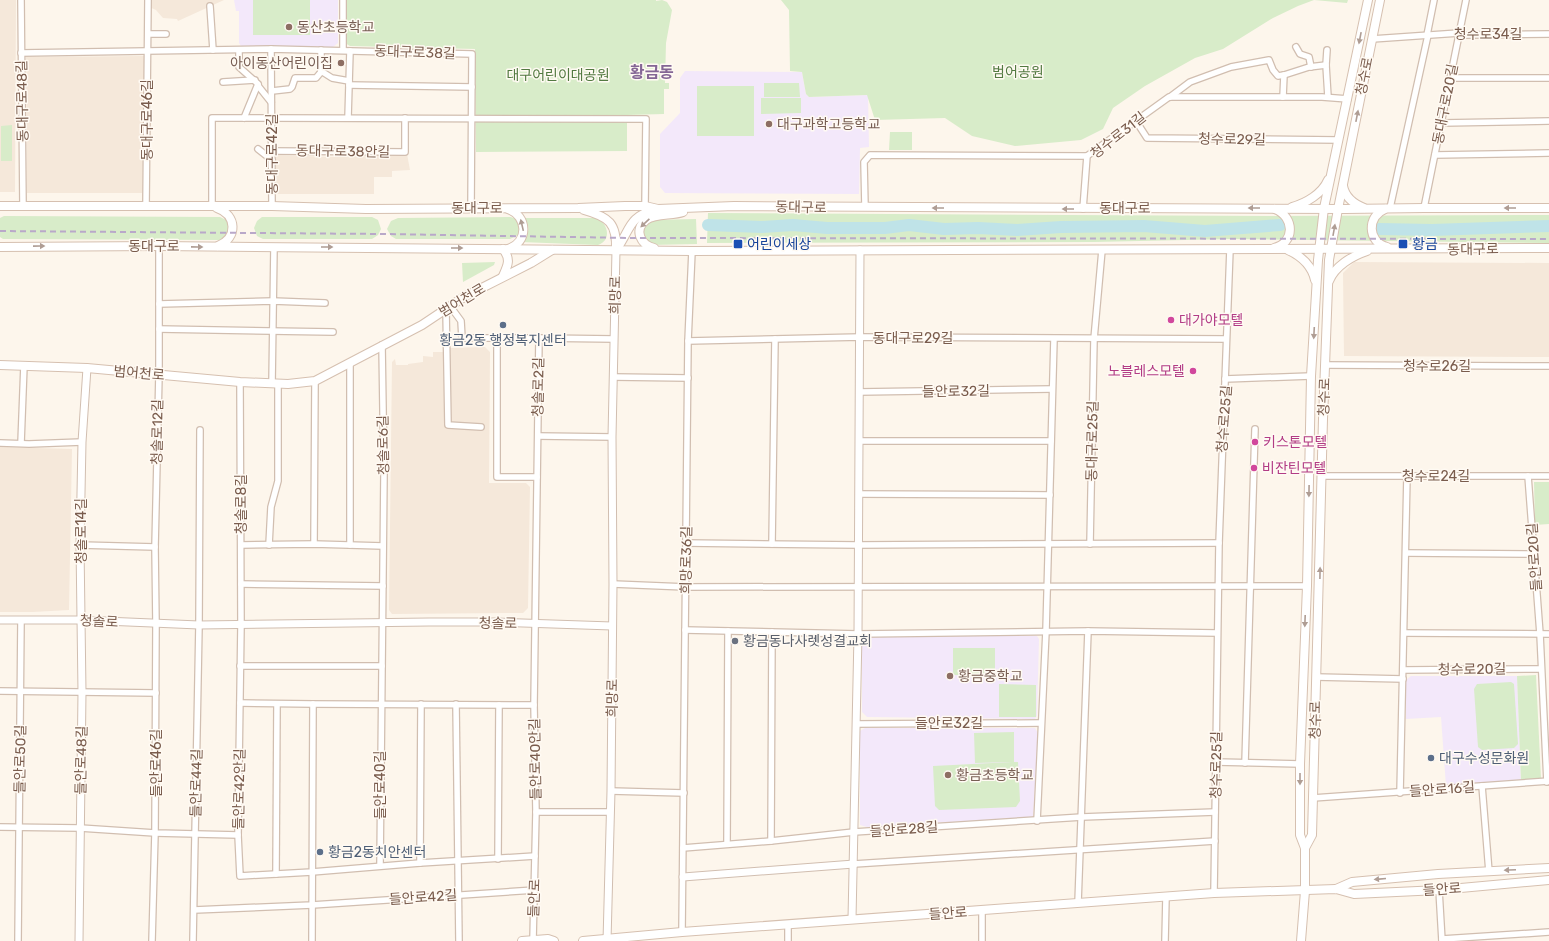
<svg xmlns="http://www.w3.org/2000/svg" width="1549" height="941" viewBox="0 0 1549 941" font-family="Rubik,'Noto Sans KR',sans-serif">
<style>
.residential{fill:#f5e8da}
.education{fill:#f3e8fa}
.green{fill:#d8ecc9}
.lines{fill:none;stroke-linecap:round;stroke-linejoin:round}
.river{stroke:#bfe3e8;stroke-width:12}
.minor-casing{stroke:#d1beb0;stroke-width:8}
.tertiary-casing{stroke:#d1beb0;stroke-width:9}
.secondary-casing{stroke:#d6c0b0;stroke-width:10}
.minor{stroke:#fff;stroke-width:5.5}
.tertiary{stroke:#fff;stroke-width:7}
.secondary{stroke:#fff;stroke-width:8}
.rail{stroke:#b9a8c9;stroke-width:2;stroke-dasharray:6 4;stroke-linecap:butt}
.oneway{fill:#af9d94}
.education-dot{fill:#8d6e63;stroke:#fffaf3;stroke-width:1.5}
.transit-dot{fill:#1a4fb4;stroke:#fffaf3;stroke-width:1.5}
.hotel-dot{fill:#d1479c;stroke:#fffaf3;stroke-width:1.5}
.service-dot{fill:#5c6f8a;stroke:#fffaf3;stroke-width:1.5}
.worship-dot{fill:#6b7280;stroke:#fffaf3;stroke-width:1.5}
.labels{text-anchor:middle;stroke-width:3;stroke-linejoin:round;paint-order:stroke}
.education-label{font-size:14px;fill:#785e54;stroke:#fffaf3;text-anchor:start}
.street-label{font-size:14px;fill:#7a5c4d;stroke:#fffaf3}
.park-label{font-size:14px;fill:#537a41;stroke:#fffaf3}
.transit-label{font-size:14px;fill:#164399;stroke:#fffaf3;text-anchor:start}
.hotel-label{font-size:14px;fill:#b23c85;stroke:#fffaf3;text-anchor:start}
.service-label{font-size:14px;fill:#4e5e75;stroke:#fffaf3;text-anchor:start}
.worship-label{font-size:14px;fill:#5b616d;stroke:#fffaf3;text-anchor:start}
.quarter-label{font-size:16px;font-weight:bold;fill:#846695;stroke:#fffaf3}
</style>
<rect width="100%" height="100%" fill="#fdf6ec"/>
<g class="residential">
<path d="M0 0H16L15 192H0Z"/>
<path d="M149 0H224L178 21 177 19 163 18 156 10 149 7Z"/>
<path d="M145 56 142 193H27L26 57Z"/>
<path d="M335 153 407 154 410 170 392 171V177H374V194H275V155L335 157Z"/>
<path d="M1354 262 1549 263V357L1344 356 1343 273Z"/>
<path d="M485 347 490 352 489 483H526L530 487 528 608 523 613 392 614 389 610 392 362 395 359 396 365H408V364L423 362V356L433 357V352H443L447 348Z"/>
<path d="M0 447 72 449 69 610 33 612H0Z"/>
</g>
<g class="education">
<path d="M234 0H338V43L333 47 241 46 239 43V11H236Z"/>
<path d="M685 71 802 72 806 94 809 97 868 95 869 147 860 148 859 194 665 193 660 187V134L680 113V78Z"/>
<path d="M865 635 1037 636 1039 639 1037 716 1035 719 867 717 862 712V638Z"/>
<path d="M1411 676H1517L1521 781 1446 786 1441 717 1406 719V680Z"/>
<path d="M865 728H1035L1038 733 1033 817 867 827 860 825V731Z"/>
</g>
<g class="green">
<rect x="253" y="0" width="57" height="35"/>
<path d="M346 0H656V1L662 0 667 2 672 10 666 43 665 83H669V89H664V114L627 115V151L476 152 475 49 350 46 345 43Z"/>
<path d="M781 0H1348L1347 3 1314 0 1298 6 1273 18 1223 49 1195 58 1145 86 1113 108 1103 129 1081 140 1015 146 972 136 945 118 875 120 867 95 809 97 806 94 802 72 790 71 789 10Z"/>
<path d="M764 83H799L800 97H764Z"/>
<rect x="697" y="86" width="57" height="50"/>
<path d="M761 98H801V113L761 114Z"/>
<path d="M12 125V161H1V126Z"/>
<path d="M890 132H912V150H889Z"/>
<path d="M708 213 1268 216 1549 215V243L1231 239 1094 242 707 243Z"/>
<path d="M4 216 220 217 228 221 229 232 223 239 220 240 3 239 0 237V218Z"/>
<path d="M262 217H372L378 220 381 229 378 235 372 239H263L257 236 254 228 257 221Z"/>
<path d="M510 217C520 219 521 226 518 235L510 239H396L391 236 387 229 391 221 398 218Z"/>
<path d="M523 218H598C608 225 612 240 598 245L521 242C530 235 531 225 523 218Z"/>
<path d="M696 219 697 244 650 245 647 244 641 230 650 220Z"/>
<path d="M495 262 494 265 463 282 462 263Z"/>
<path d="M1534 482H1549V524L1535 525Z"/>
<path d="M953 648H995V676L953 675Z"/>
<path d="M1536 675 1541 779 1521 781 1517 676Z"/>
<path d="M1511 682 1514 684 1518 744 1514 748 1482 750 1478 747 1474 689 1477 684Z"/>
<path d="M999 684 1036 685V717H999Z"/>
<path d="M1014 732V762H1018L1020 801 1016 807 939 810 935 806 933 766 1012 762 975 763 974 733Z"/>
</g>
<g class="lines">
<g class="river">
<path d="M708 225 762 227 793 225 827 228H885L909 225 944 229 978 228 1017 230 1061 227 1144 226 1205 231 1280 225"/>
<path d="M1379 229 1432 230 1549 226"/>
</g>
<defs>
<g id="minor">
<path d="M21 0 23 206"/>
<path d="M343 0V50"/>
<path d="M210 6 213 50"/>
<path d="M148 34H166"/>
<path d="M1427 35 1434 0"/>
<path d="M1372 39 1459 33 1465 35 1549 34"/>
<path d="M1296 47 1300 54 1309 57 1311 67"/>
<path d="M271 49 272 206"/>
<path d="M239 50V67L257 83 259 87 271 102"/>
<path d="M1327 50 1326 65 1328 97"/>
<path d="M21 53 271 49 472 54 471 208"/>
<path d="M321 71 332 78 349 81"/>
<path d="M1450 78H1549"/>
<path d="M223 82 255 80"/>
<path d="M349 85 472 87"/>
<path d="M272 91 290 89 292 87 295 78H316L321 72V50"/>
<path d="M1170 97 1190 82 1231 67 1269 60 1273 70 1278 76 1284 75 1309 67 1326 65"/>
<path d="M1283 97 1284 75"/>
<path d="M244 118 258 84"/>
<path d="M348 118 350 51"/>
<path d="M1136 121 1147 138 1338 140"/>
<path d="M1442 123 1549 121"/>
<path d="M258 149 272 160"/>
<path d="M272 151 405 152V118"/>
<path d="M1435 155 1549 153"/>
<path d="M146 206 148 0"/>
<path d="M212 206V118H272L646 119 645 206"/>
<path d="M865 207 864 162 870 155 1087 156"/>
<path d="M1390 208 1428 35"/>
<path d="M1424 208 1466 0"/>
<path d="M1083 209 1087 156 1169 97H1322L1348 99"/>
<path d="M159 304 273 301 325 303"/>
<path d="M450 306 461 321 462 338H539L534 705 536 812 533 940"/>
<path d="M446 310 448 425 481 427"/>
<path d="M159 329 333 332"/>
<path d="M497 338V477H537"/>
<path d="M539 338 614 339"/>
<path d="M688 341 860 337 1226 339"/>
<path d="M1325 365 1549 366"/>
<path d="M614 377 688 378"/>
<path d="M1225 379 1311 376"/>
<path d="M240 382 241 625 238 835 240 876 312 872 420 863 535 856"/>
<path d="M272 384 274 247"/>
<path d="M859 392 1052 389"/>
<path d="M538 436 612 437"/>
<path d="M859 441H1051"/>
<path d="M0 443 29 444 82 442"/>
<path d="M21 443 24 365"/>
<path d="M1322 476H1549"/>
<path d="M1528 476 1540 634 1547 782"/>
<path d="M859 494 1050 495"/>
<path d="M686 543 858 545 1219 543"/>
<path d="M314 544 315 381"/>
<path d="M772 544 775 339"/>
<path d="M1090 544 1094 339 1102 250"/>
<path d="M80 545 155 547"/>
<path d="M241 545 314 544 383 546"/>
<path d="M269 545 271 507 278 481V384"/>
<path d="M350 545V363"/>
<path d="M1406 553 1534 554"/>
<path d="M241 584 383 586"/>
<path d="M613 584 686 587 1307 586"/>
<path d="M685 630 858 634 1088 631 1217 633"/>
<path d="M1404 633 1549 634"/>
<path d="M240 666H382"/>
<path d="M1403 670 1541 669"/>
<path d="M1316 677 1403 679"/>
<path d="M0 691 156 693"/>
<path d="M240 703 313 704 534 705"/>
<path d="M456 704 459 941"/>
<path d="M856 724 1041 723"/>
<path d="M1216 762 1300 764"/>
<path d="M1245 763 1255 429"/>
<path d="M1482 786 1489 872"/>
<path d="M611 791 684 793"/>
<path d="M1400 793 1407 476"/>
<path d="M1313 798 1549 781"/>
<path d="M536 812H610"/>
<path d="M1037 821 1046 631 1054 339"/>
<path d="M0 827 80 828 155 833 238 835"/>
<path d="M771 841 772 632"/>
<path d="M727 844 728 631"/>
<path d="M683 848 771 841 854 832 1082 817 1215 812"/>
<path d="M498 859 499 705"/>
<path d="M420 863 421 704"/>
<path d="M854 864 1215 841"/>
<path d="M380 866 384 474 382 345"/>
<path d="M276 874 277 704"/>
<path d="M1439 890 1442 941"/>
<path d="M1214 893 1219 543 1230 249"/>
<path d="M1078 903 1088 631"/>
<path d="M194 910 312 905 535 890"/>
<path d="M982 910V941"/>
<path d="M682 932 688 341 692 251"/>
<path d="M1442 939 1549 932"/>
<path d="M18 941 21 620"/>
<path d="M152 941 155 833 156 624 155 547 159 374V246"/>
<path d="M193 941 199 625 200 430"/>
<path d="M312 941 313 704"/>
<path d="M788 941V924"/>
<path d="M1165 941 1166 897"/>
</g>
<g id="tertiary">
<path d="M0 620H81L199 625 429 622H497L612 626"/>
<path d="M683 877 854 864"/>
<path d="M852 919 858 634 860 250"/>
<path d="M79 941 82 692 80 545 82 442 87 368"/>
<path d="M607 941 611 791 613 584 612 437 616 250"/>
</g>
<g id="secondary">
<path d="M1343 186C1345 197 1354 204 1364 208"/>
<path d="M0 206H272L366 209 578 208 625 206H645L658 209 734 206 1345 209 1424 208H1549"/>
<path d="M1292 207C1306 203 1322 194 1328 180"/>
<path d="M217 208C237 215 238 238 218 246"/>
<path d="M508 209C528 216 529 242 508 249"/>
<path d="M1385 209C1367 216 1367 242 1387 247"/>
<path d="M584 210C609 217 617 223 616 250"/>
<path d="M0 247 159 246 692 251 1549 248"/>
<path d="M654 248C641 245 633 230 646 220 656 213 672 216 683 212"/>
<path d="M1274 248C1295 243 1295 217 1275 209"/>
<path d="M503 249C511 259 508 265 503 276"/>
<path d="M616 250C631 230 627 217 656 209"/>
<path d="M1288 250C1301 256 1312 266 1315 280"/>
<path d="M1329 281C1335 266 1352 256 1367 251"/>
<path d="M0 365 87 368 240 382 288 384 315 381 422 325 464 297 531 263 552 250"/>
<path d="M1305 848 1312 835 1323 419 1329 260 1338 209 1380 0"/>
<path d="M1336 889 1352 882 1438 874 1549 868"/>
<path d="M522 941 548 939 554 941"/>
<path d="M583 941 682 932 1214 893 1336 889 1354 894 1439 890 1549 880"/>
<path d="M1301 941 1305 891V848L1300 835V764L1307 586 1311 376 1318 260 1324 208 1368 0"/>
</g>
</defs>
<use href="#minor" class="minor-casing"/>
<use href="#tertiary" class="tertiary-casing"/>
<use href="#secondary" class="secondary-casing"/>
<use href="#minor" class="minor"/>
<use href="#tertiary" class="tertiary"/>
<use href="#secondary" class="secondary"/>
<path class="rail" d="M0 231 383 234 631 238 1549 239"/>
</g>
<defs><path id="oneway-solid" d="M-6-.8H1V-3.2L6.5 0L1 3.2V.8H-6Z"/></defs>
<g class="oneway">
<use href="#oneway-solid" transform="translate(1360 38) rotate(101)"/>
<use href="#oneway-solid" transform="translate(1357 116) rotate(-79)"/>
<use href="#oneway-solid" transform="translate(938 208) rotate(-180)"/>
<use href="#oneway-solid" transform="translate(1254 208) rotate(180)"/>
<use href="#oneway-solid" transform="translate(1510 208) rotate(-180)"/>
<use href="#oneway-solid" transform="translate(1068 209) rotate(-180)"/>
<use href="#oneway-solid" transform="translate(645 223) rotate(137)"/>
<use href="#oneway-solid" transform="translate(522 225) rotate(-103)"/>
<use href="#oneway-solid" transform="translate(1334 230) rotate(-80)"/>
<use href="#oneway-solid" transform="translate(39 246) rotate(-1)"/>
<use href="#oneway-solid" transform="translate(197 247) rotate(1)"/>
<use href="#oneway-solid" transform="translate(327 247)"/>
<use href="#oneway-solid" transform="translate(457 248)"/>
<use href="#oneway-solid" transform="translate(1314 333) rotate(93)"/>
<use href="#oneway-solid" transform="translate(1309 491) rotate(91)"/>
<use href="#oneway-solid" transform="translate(1320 573) rotate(-89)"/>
<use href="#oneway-solid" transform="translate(1305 621) rotate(92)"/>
<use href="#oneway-solid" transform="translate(1300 779) rotate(90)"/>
<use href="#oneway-solid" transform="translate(1510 870) rotate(177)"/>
<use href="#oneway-solid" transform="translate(1380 879) rotate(175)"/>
</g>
<g class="education-dot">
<circle cx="289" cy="27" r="4"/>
<circle cx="341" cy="63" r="4"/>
<circle cx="769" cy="124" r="4"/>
<circle cx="950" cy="676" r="4"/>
<circle cx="948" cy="775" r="4"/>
</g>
<g class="transit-dot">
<rect x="733" y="239" width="10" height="10" rx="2"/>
<rect x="1398" y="239" width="10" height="10" rx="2"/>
</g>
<g class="hotel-dot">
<circle cx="1171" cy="320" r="4"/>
<circle cx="1193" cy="371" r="4"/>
<circle cx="1255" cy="442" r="4"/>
<circle cx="1254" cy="468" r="4"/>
</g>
<g class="service-dot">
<circle cx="503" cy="325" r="4"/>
<circle cx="1431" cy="758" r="4"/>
<circle cx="320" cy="852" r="4"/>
</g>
<circle class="worship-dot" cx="735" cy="641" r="4"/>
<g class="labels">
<g class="education-label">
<text x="297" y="32">동산초등학교</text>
<text x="333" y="68" text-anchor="end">아이동산어린이집</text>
<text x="777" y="129">대구과학고등학교</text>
<text x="958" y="681">황금중학교</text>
<text x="956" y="780">황금초등학교</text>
</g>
<g class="street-label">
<text x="1488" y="39">청수로34길</text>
<text transform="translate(415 52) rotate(2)" y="5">동대구로38길</text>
<text transform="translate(1364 76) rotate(-79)" y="5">청수로</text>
<text transform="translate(22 101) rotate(-91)" y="5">동대구로48길</text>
<text transform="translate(1445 104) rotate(-79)" y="5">동대구로20길</text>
<text transform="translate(147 120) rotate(-90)" y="5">동대구로46길</text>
<text transform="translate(1118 135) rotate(-38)" y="5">청수로31길</text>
<text transform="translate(1232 139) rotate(1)" y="5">청수로29길</text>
<text transform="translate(343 151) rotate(1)" y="5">동대구로38안길</text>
<text transform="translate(272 154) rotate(-90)" y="5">동대구로42길</text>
<text transform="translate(801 207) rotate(1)" y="5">동대구로</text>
<text x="477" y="213">동대구로</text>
<text x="1125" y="213">동대구로</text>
<text x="154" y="251">동대구로</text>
<text transform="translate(1473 249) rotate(-1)" y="5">동대구로</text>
<text transform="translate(615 295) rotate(-89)" y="5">희망로</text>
<text transform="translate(462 300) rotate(-31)" y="5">범어천로</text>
<text x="913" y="343">동대구로29길</text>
<text x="1437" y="371">청수로26길</text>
<text transform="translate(139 373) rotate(5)" y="5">범어천로</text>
<text transform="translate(538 387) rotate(-89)" y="5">청솔로2길</text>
<text transform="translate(956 391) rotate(-1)" y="5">들안로32길</text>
<text transform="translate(1324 397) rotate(-88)" y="5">청수로</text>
<text transform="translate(1224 419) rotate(-86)" y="5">청수로25길</text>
<text transform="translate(157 432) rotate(-89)" y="5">청솔로12길</text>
<text transform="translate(1092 441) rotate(-89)" y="5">동대구로25길</text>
<text transform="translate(383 445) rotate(-91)" y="5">청솔로6길</text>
<text x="1436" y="481">청수로24길</text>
<text transform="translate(241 504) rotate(-90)" y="5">청솔로8길</text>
<text transform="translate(81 531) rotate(-90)" y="5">청솔로14길</text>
<text transform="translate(1534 557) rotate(-94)" y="5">들안로20길</text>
<text transform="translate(686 560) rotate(-89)" y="5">희망로36길</text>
<text transform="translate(99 621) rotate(3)" y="5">청솔로</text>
<text transform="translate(498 623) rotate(1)" y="5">청솔로</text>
<text transform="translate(1472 669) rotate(-1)" y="5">청수로20길</text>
<text transform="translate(612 698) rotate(-89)" y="5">희망로</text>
<text transform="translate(1315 720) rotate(-89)" y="5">청수로</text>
<text x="949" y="728">들안로32길</text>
<text transform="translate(20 759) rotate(-89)" y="5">들안로50길</text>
<text transform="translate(535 759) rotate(-91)" y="5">들안로40안길</text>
<text transform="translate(81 760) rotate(-89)" y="5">들안로48길</text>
<text transform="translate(156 763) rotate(-90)" y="5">들안로46길</text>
<text transform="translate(1216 765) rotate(-89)" y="5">청수로25길</text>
<text transform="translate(196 783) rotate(-89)" y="5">들안로44길</text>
<text transform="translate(380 785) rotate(-90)" y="5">들안로40길</text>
<text transform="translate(239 789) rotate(-89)" y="5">들안로42안길</text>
<text transform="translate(1442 789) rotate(-4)" y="5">들안로16길</text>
<text transform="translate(904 829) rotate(-4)" y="5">들안로28길</text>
<text transform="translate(1442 889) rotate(-4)" y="5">들안로</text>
<text transform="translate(423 897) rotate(-4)" y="5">들안로42길</text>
<text transform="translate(534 898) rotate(-88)" y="5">들안로</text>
<text transform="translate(948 913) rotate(-4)" y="5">들안로</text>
</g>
<g class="park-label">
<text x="1018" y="77">범어공원</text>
<text x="558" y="80">대구어린이대공원</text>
</g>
<g class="transit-label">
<text x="747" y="249">어린이세상</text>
<text x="1412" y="249">황금</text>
</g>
<g class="hotel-label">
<text x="1179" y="325">대가야모텔</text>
<text x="1185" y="376" text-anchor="end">노블레스모텔</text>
<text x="1263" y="447">키스톤모텔</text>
<text x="1262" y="473">비잔틴모텔</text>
</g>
<g class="service-label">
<text x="503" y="345" text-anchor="middle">황금2동 행정복지센터</text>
<text x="1439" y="763">대구수성문화원</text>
<text x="328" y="857">황금2동치안센터</text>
</g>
<g class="worship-label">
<text x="743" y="646">황금동나사렛성결교회</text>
</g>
<g class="quarter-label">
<text x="652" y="78">황금동</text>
</g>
</g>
</svg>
